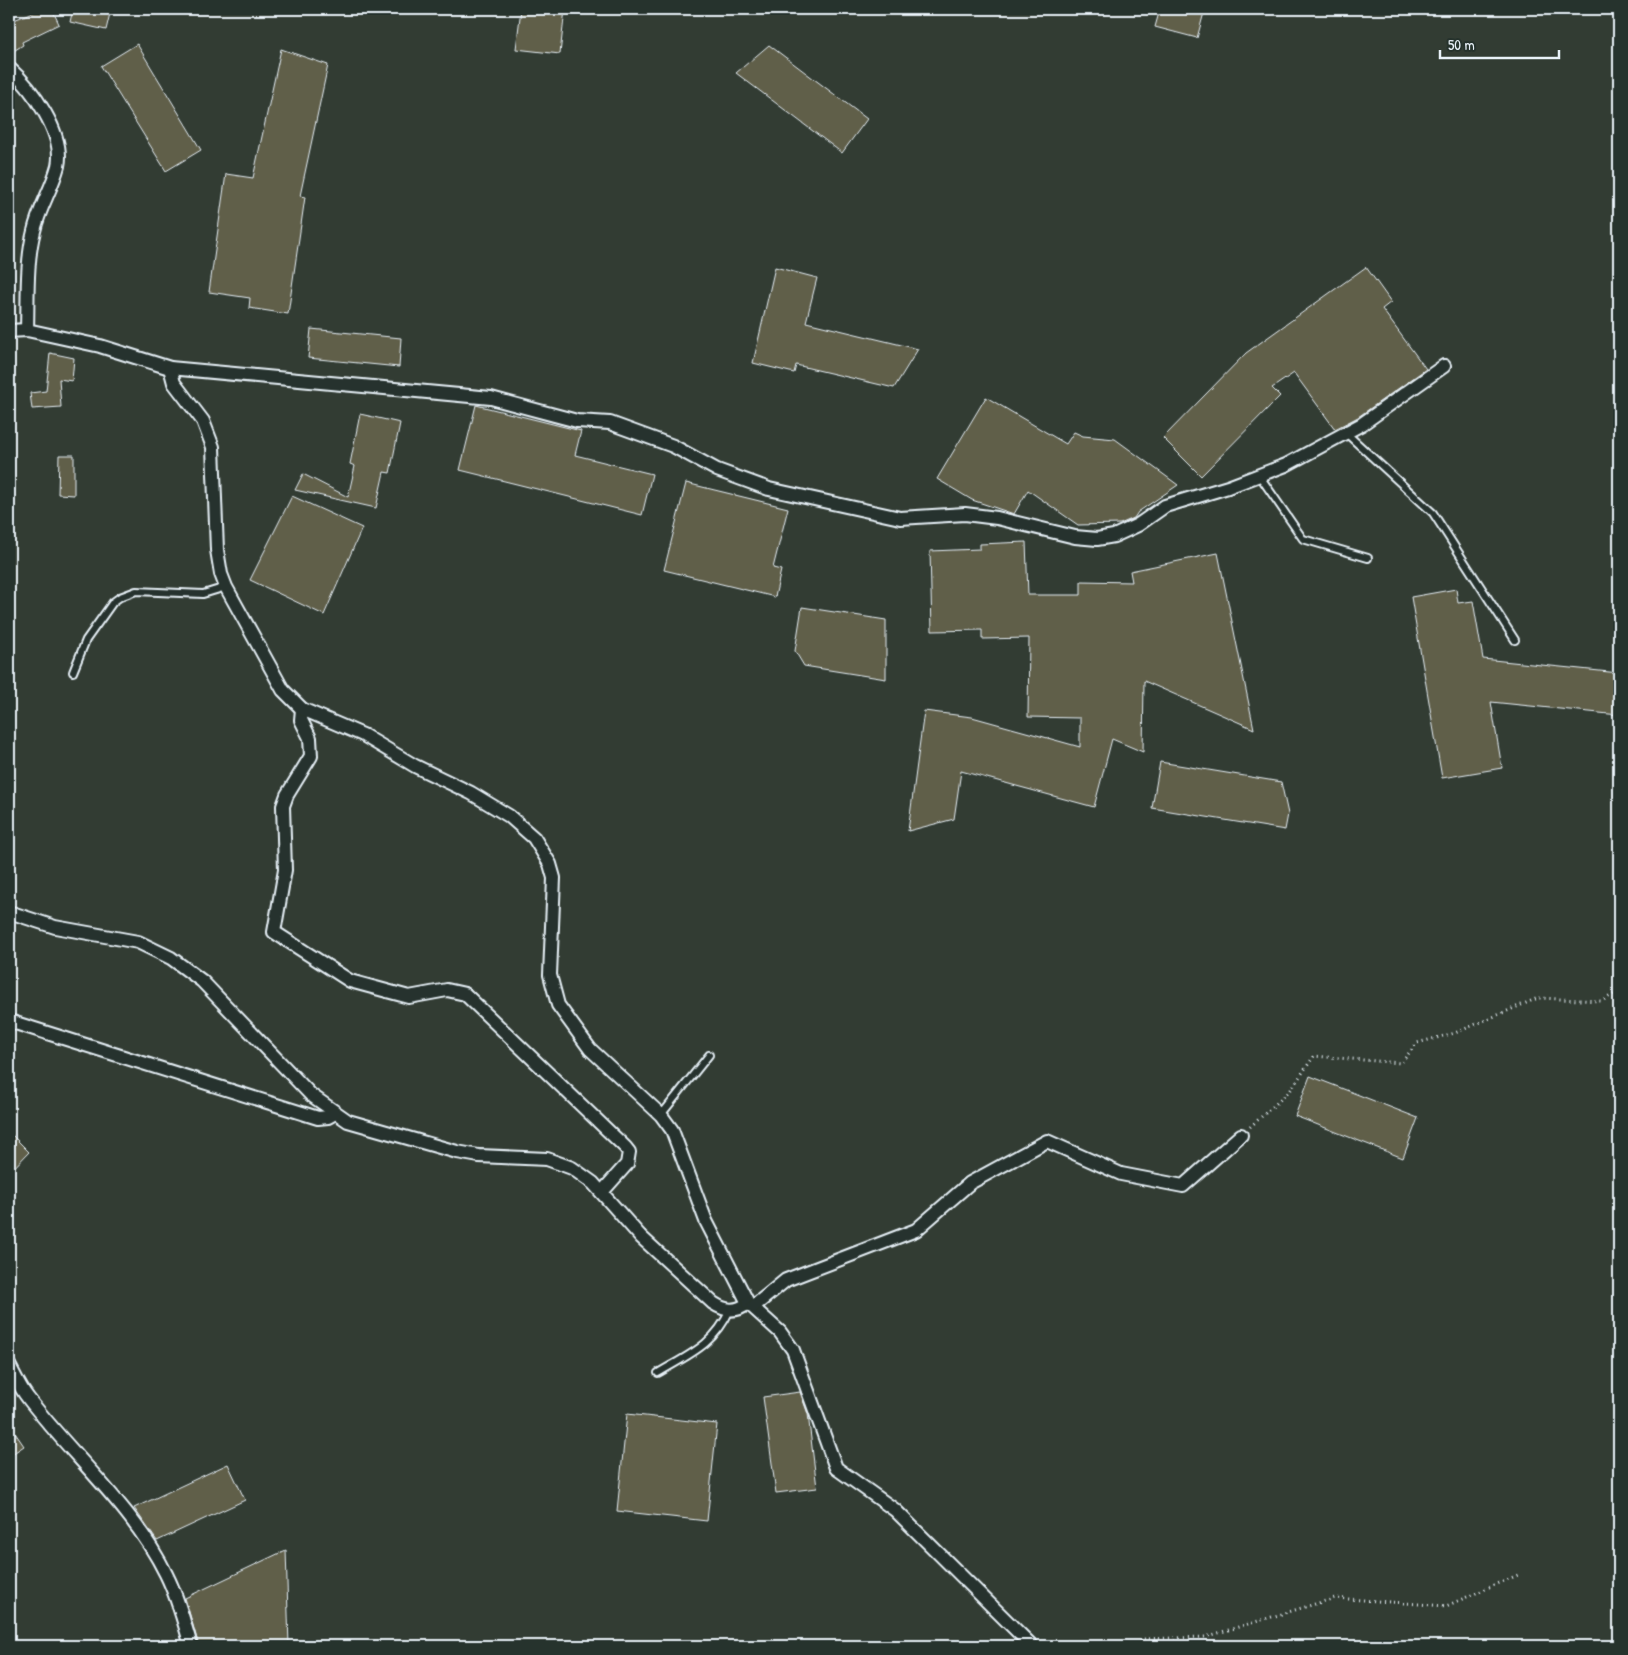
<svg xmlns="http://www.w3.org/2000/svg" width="1628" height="1655" viewBox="0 0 1628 1655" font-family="'Patrick Hand',sans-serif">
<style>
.building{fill:#605e4a;stroke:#e8f1f8}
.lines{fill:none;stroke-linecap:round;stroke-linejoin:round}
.service-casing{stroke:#e8f1f8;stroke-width:10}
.minor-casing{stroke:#e8f1f8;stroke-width:16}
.path{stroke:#e8f1f8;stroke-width:3;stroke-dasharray:1 4;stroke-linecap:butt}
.service{stroke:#26332d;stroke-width:6}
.minor{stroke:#26332d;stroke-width:12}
</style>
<rect width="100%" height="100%" fill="#323c33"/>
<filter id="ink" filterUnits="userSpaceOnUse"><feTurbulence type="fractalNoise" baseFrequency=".02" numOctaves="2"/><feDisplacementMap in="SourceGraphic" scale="10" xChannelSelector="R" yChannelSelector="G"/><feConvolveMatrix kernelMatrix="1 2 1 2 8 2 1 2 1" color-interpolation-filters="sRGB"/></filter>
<g filter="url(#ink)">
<g class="building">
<path d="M41 9H52L59 24 22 42 23 45 9 54V22Z"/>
<path d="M73 9H111L106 30 70 22Z"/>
<path d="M521 9H565L560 54 516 49Z"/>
<path d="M1160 9H1205L1197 38 1155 27Z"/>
<path d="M137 44 201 150 166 171 101 66Z"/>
<path d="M769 45 867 119 842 153 736 73Z"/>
<path d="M281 49 328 65 300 196 305 197 288 314 249 308 250 298 209 292 226 174 253 178Z"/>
<path d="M775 267 817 278 806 322 918 349 894 388 796 365 794 373 753 363Z"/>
<path d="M1366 267 1391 302 1382 309 1426 369 1358 417 1335 429 1294 373 1272 388 1280 396 1201 476 1163 438 1246 353Z"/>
<path d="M311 329 401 338 399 367 308 358Z"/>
<path d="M50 353 74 358 72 381 59 379 61 407 32 409 30 393 46 391Z"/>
<path d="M986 397 1066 444 1074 432 1083 436 1115 439 1178 485 1138 512 1134 518 1120 524 1078 525 1028 490 1014 514 972 500 937 479Z"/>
<path d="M476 405 581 431 575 455 652 474 642 515 460 470Z"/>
<path d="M360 414 400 423 390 473 384 472 376 508 295 490 303 474 348 497 355 466 350 464Z"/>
<path d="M59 455H74V495L58 494Z"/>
<path d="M686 483 788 508 773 568 781 570 775 597 664 570Z"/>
<path d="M292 496 362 528 324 615 250 580Z"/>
<path d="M1026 542 1028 595H1081V581L1132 582 1130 571 1218 553 1254 729 1144 681 1143 752 1112 739 1094 807 961 771 954 819 908 831 924 711 972 717 1080 747V718L1028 717 1029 638 982 639V630L932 631 930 551 980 549V544Z"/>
<path d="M1456 589 1458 603 1473 601 1483 659 1619 673V715L1491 702 1502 768 1442 778 1411 597Z"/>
<path d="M802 607 886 620V679L804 666 795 651Z"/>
<path d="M1160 762 1281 782 1288 814 1285 830 1152 808Z"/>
<path d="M1310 1076 1418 1118 1403 1158 1295 1116Z"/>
<path d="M9 1132 29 1152 9 1173Z"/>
<path d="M800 1392 808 1414 817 1488 776 1493 763 1397Z"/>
<path d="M627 1414 717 1424 707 1521 617 1511Z"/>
<path d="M9 1424 24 1446 9 1456Z"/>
<path d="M228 1464 245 1500 157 1541 134 1508Z"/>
<path d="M286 1550 289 1646H199L185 1598Z"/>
</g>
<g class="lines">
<defs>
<g id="service">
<path d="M1346 433 1433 513 1515 640"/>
<path d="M1259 475 1303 539 1368 558"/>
<path d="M73 672 86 640 113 602 120 597 136 591 203 594 226 587"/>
<path d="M661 1115 709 1055"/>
<path d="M658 1373C690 1354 714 1345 730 1310"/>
</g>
<g id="minor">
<path d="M9 68C32 88 65 134 58 166 52 189 39 208 34 231 26 262 28 297 27 330"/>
<path d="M9 331 27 330 100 346 170 368 491 398 577 421 610 423 673 446 717 470 769 489 900 518 965 514 997 518 1075 537 1097 539 1114 536 1138 525 1165 506 1228 487 1286 465 1362 424 1444 366"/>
<path d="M302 709 301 720 310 738 311 756 287 795 283 806 285 870 274 932 350 981 409 997 447 990 465 994 625 1147 629 1152 627 1164 602 1192"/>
<path d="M9 912 55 927 138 942 171 958 202 981 311 1095 348 1121 457 1152 479 1156 547 1159 572 1168 593 1183 641 1237 713 1303C725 1311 736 1313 748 1303L706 1221 672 1130 661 1115 590 1049 558 1005 550 975 554 878 550 864 534 838 509 816 471 793 415 766 363 735 302 709 283 690 226 587 221 574 217 550 213 447 203 421 174 383 170 368"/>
<path d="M9 1021 318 1118 328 1117 335 1113"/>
<path d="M748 1303 780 1332 793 1350 836 1468 895 1510 1032 1646"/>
<path d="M753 1307 786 1280 916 1230 970 1183 1047 1141 1121 1174 1183 1186 1241 1135"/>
<path d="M9 1365C15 1376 20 1388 28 1398 72 1456 134 1508 166 1574 178 1598 184 1622 191 1646"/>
</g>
</defs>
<use href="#service" class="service-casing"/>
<use href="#minor" class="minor-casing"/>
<g class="path">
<path d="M1250 1127 1290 1091 1314 1056 1401 1063 1417 1043 1455 1033 1538 998 1602 1001 1619 991"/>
<path d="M1142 1646 1141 1639 1205 1637 1335 1598 1446 1606 1518 1575"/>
</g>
<use href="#service" class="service"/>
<use href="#minor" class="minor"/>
</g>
</g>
<rect width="1628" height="1655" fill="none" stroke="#26332d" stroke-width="30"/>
<rect x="15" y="15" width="1598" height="1625" fill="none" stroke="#e8f1f8" stroke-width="2" filter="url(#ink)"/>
<path d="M1440 50v8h119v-8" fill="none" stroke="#e8f1f8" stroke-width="2.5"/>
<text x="1448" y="50" font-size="15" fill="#e8f1f8" stroke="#26332d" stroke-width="4" paint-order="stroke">50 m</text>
</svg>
